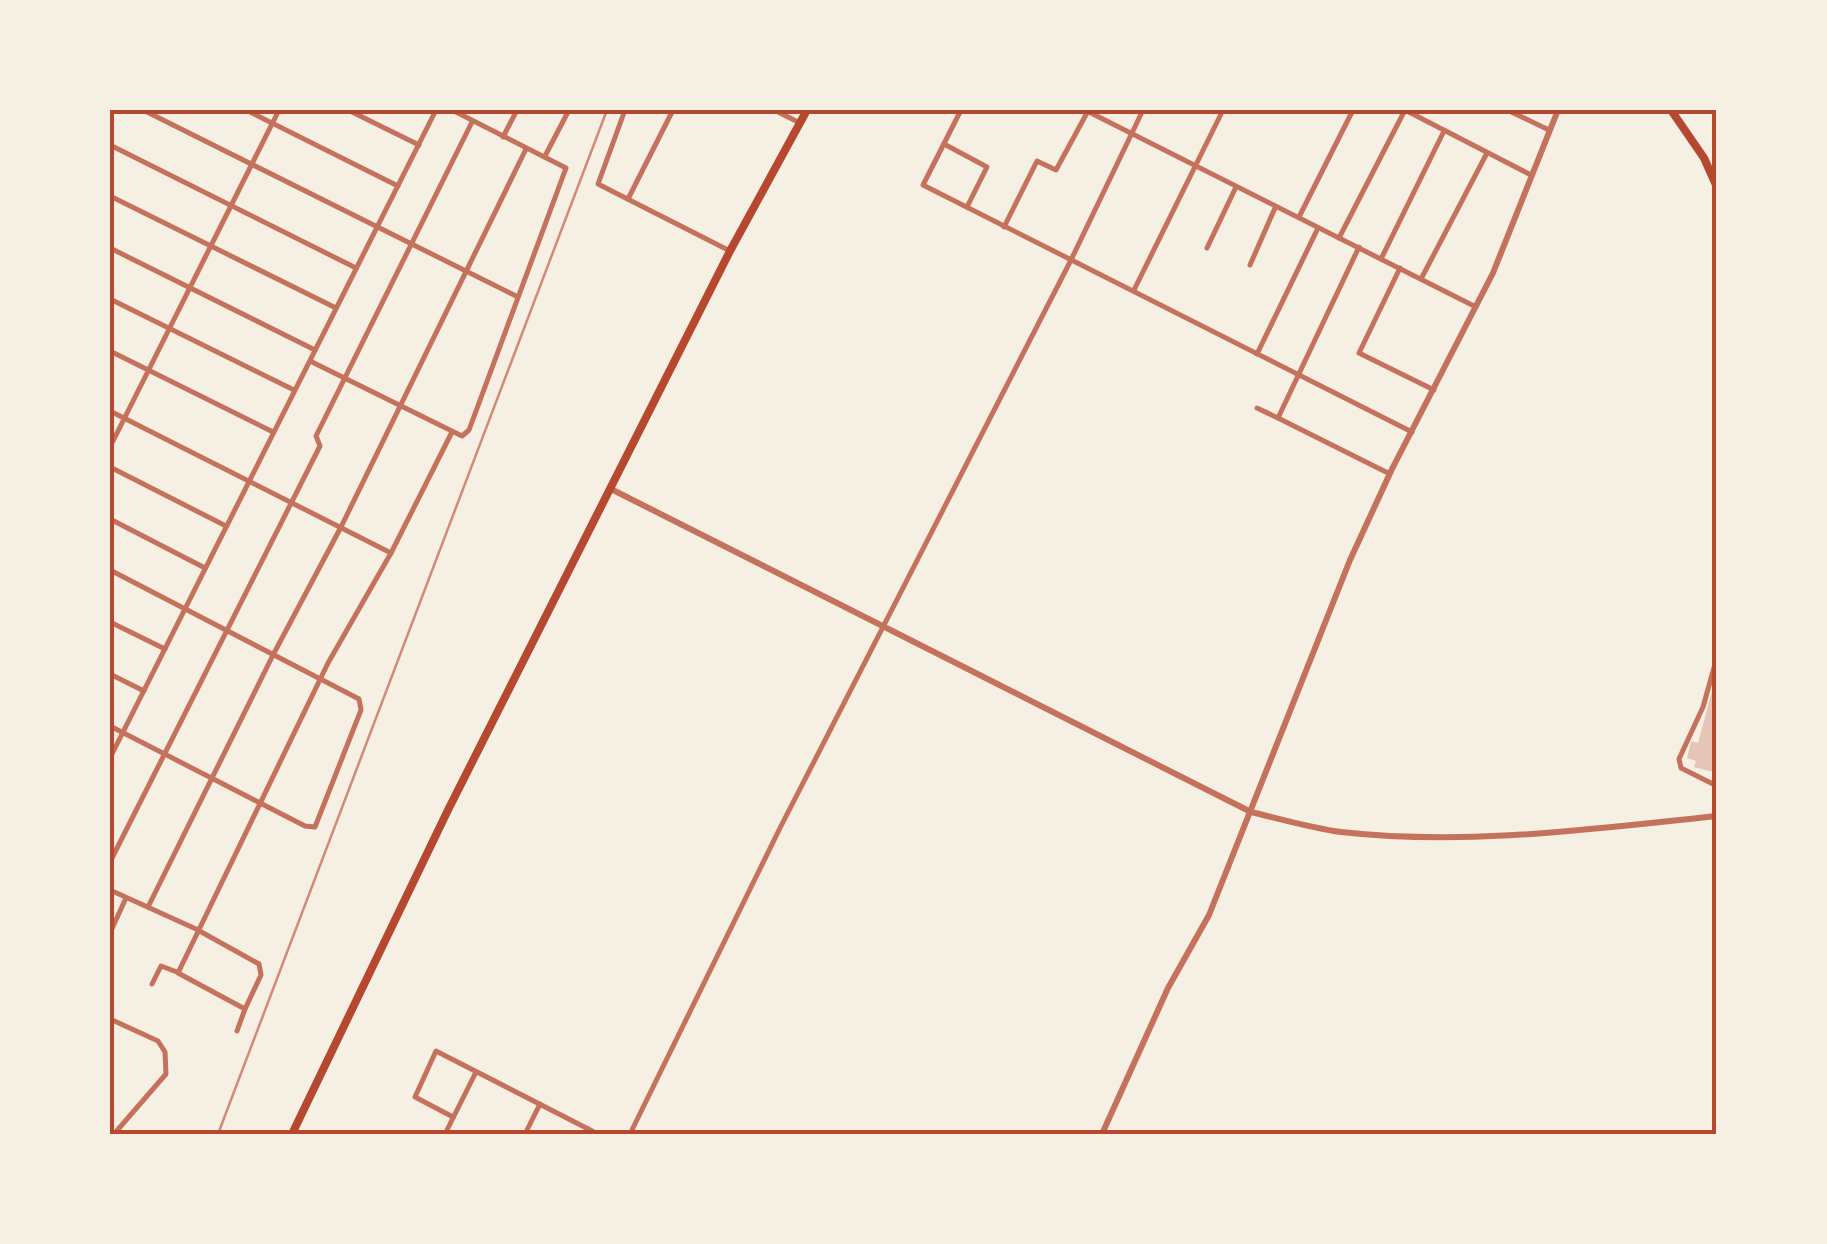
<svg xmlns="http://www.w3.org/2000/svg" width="1827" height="1244" viewBox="0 0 1827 1244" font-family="'PT Sans',sans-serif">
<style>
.building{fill:#e6c5b7}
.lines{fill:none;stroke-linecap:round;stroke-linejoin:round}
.minor{stroke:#c5725c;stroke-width:5}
.tertiary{stroke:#c5725c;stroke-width:6}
.trunk{stroke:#b5482f;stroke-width:8}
.rail{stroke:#cf8b77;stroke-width:2.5}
.neatline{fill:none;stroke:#b5482f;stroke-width:4}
</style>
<rect width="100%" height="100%" fill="#f6efe4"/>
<path class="building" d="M1716 676H1717V773L1694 767 1696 761 1687 758 1691 741 1698 743Z"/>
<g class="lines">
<g class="minor">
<path d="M143 110 518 297"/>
<path d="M246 110 398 186"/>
<path d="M348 110 419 145"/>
<path d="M625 110 598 184 730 251"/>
<path d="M774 110 800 123"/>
<path d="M961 110 923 185 1412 432"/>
<path d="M1085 110 1476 307"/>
<path d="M1405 110 1531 175"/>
<path d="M1507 110 1549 130"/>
<path d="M503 137 517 110"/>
<path d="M944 144 987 167 967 207"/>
<path d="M110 145 356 268"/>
<path d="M545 156 569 110"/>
<path d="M110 196 336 308"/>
<path d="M628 199 673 110"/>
<path d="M1299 217 1353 110"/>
<path d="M1004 227 1037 161 1056 170 1088 111"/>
<path d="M1339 238 1405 110"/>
<path d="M1359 247 1278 418 1390 474"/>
<path d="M110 248 315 350"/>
<path d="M1207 248 1236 187"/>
<path d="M1381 259 1444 131"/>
<path d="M1250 265 1275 208"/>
<path d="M1400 268 1359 353 1434 390"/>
<path d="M1421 279 1487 153"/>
<path d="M1134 290 1223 110"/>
<path d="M110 299 294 390"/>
<path d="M110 351 273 432"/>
<path d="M1257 354 1318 228"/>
<path d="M310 361 462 436 469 430 566 168 452 110"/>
<path d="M1257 408 1278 418"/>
<path d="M110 411 391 553"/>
<path d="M110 447 279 110"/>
<path d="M110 467 226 526"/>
<path d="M110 519 205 568"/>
<path d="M110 570 359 699 361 710 315 827 305 826 110 726"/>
<path d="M110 622 165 649"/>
<path d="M1717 657 1703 707 1679 759 1681 768 1717 786"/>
<path d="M110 674 144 691"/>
<path d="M110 758 436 110"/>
<path d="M110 862 320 446 316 436 472 122"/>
<path d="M110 890 196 929 259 964 261 975 245 1009 178 973 328 663 391 553 452 432"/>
<path d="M148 907 273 655 341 527 526 149"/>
<path d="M110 933 126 898"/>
<path d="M152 984 161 966 177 972"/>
<path d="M110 1019 158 1041 165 1052 166 1074 114 1134"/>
<path d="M237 1031 245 1009"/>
<path d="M453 1117 415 1097 436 1051 598 1134"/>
<path d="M445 1134 476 1072"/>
<path d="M525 1134 540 1104"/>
<path d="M630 1134 780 828 1071 260 1143 110"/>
</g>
<g class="tertiary">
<path d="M611 489 1251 812C1281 819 1311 828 1341 832 1466 846 1593 829 1717 816"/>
<path d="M1102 1134 1168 988 1209 915 1350 560 1392 469 1493 273 1558 110"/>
</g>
<g class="trunk">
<path d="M1671 110 1704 158 1717 187"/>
<path d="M292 1134 448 810 730 251 807 110"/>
</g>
<path class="rail" d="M218 1134 607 110"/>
</g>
<rect width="1827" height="1244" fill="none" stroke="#f6efe4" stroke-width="225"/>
<rect x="112" y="112" width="1602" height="1020" class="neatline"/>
</svg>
